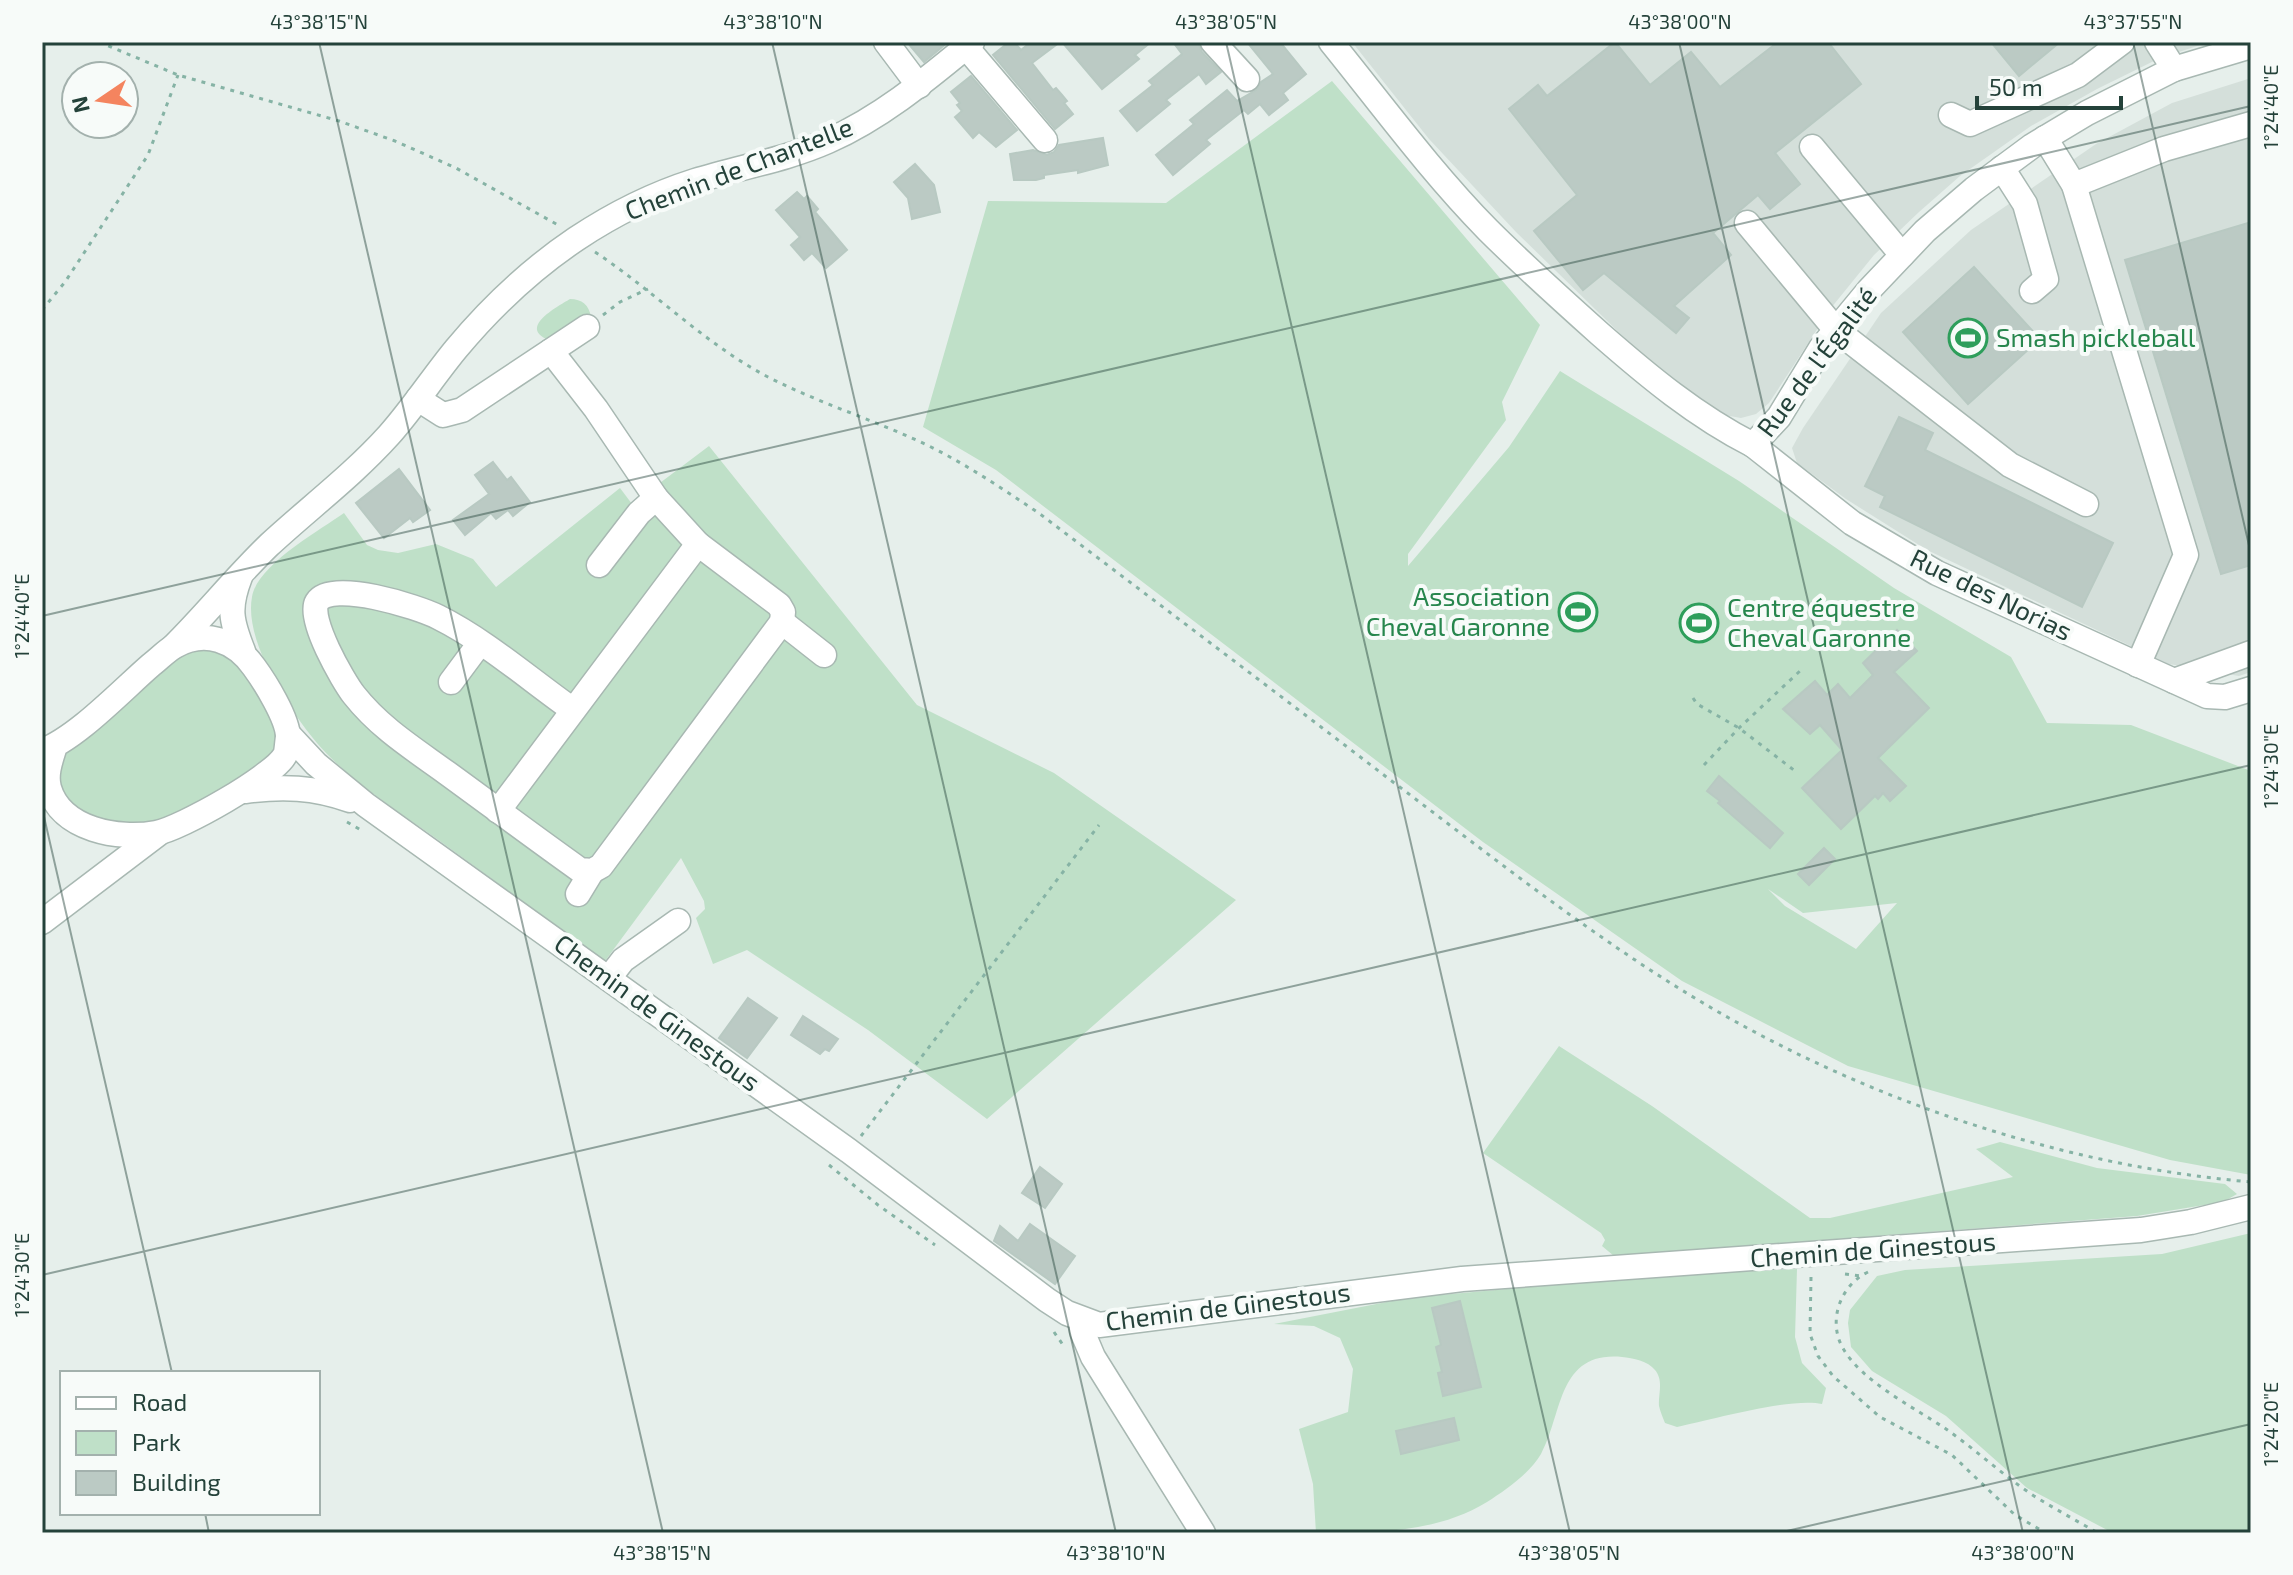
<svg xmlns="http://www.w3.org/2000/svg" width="2293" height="1575" viewBox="0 0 2293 1575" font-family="'Exo 2',sans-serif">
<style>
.built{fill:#d4dfda}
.green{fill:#bfe0c8;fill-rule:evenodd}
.building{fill:#bbcac4;stroke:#b8c9c2;stroke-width:2}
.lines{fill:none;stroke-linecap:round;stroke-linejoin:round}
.minor-casing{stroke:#a8b8b2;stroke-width:27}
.path{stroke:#86b3a5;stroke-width:3;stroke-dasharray:4 6;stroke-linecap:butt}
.minor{stroke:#fff;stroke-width:24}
.ticks{fill:none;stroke:#24423a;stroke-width:2;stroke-opacity:0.45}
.labels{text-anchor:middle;stroke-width:8;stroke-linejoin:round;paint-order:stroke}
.street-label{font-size:26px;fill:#24423a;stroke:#f7fbf9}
.leisure-label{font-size:26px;fill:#27864d;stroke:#f7fbf9;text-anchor:start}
.neatline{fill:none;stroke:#24423a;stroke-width:3}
.ticks-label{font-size:20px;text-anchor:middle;fill:#24423a}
</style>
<rect width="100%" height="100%" fill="#e6efeb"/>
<g class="built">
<path d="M1352 42H2209L2158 59 2097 89 2031 126 1960 176 1919 212 1874 255 1831 308 1769 403 1756 414 1741 418 1719 414 1637 350 1516 232 1429 139Z"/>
<path d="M2251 78V672L2239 676 2169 664 1927 550 1846 499 1797 463 1792 448 1803 428 1881 313 1971 230 2096 144 2172 103Z"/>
</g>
<g class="green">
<path d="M1332 81 1540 325 1502 402 1506 420 1408 554V566L1509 447 1560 371 1739 481 1894 588 2011 657 2047 723 2131 725 2251 771V1175L2170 1160 1848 1066 1682 981 1483 842 996 470 923 427 988 201 1166 203ZM1768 889 1803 913 1897 903 1856 949 1785 906Z"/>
<path d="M570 299C582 299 589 305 591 317L552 341C515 329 557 307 570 299Z"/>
<path d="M709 446 917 705 1054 773 1236 900 987 1119 868 1030 747 950 713 964 696 918 705 909 704 901 681 858 605 961C549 920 493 880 437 839 399 812 358 786 326 753 296 721 243 644 252 597 257 565 319 531 344 513L367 545 378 550 398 553 436 544 473 559 496 587 620 488 632 504Z"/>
<path d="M204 646 238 657 272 710 278 752 185 817 123 828 71 810 56 784 60 755 174 654Z"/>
<path d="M1559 1046 1652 1106 1810 1218H1830L2013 1177 1976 1149 2000 1142 2097 1168 2225 1184 2237 1194 2223 1202 2137 1216 1614 1256 1602 1246 1605 1240 1601 1233 1483 1153Z"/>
<path d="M2251 1233V1533H2113L2027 1488 1946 1416 1872 1371 1851 1347 1848 1323 1850 1310 1877 1276 1905 1270 2162 1254Z"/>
<path d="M1797 1269 1795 1337 1802 1363 1826 1388 1822 1404C1791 1397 1711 1420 1677 1427L1665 1423C1663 1418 1660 1411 1659 1406 1658 1394 1664 1381 1655 1370 1648 1361 1633 1358 1622 1357 1557 1351 1563 1414 1541 1454 1530 1473 1506 1490 1487 1502 1437 1533 1373 1533 1316 1533L1313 1484 1299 1429 1348 1412 1353 1369 1340 1338 1314 1326 1274 1324 1407 1298 1649 1276Z"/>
</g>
<g class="building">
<path d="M907 42H948L924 62Z"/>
<path d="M1009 42H1014L1021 50 1031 42H1060L1032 63 1053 90 1056 88 1062 95 1067 101 1064 103 1073 114 1055 129 993 55Z"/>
<path d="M1062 42H1151L1135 55 1139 59 1102 89Z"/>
<path d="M1173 42H1198L1202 52 1221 72 1206 84 1199 74 1166 100 1170 104 1137 131 1120 111 1153 85 1149 81 1182 54Z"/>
<path d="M1247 42H1280L1306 74 1283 93 1288 100 1269 115 1260 104 1248 114 1244 110 1206 140 1210 144 1173 175 1156 155 1194 124 1190 120 1227 90 1237 101 1256 90 1261 82 1273 74Z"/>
<path d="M1615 42 1650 85 1691 52 1720 87 1778 42H1828L1861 84 1775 153 1800 184 1770 209 1758 195 1713 233 1731 255 1674 306 1689 318 1676 333 1604 273 1583 290 1534 231 1577 195 1509 109 1538 85 1547 96Z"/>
<path d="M1991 42H2060L2019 76Z"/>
<path d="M971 76 1017 130 996 147 979 132 973 138 955 117 962 111 957 105 960 103 951 92Z"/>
<path d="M1103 138 1108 165 1078 173V170L1044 175V178L1036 180H1014L1010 154 1033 150 1047 155 1054 152 1059 145Z"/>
<path d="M915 164 934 185 940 212 912 219 908 198 894 182Z"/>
<path d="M797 192 804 199 807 196 818 209 815 212 847 250 826 268 812 253 804 260 791 245 800 237 776 210Z"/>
<path d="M2251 222V565L2221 574 2125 260Z"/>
<path d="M1974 267 2040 339 1968 404 1903 332Z"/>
<path d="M1899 417 1933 433 1925 450 2113 543 2082 607 1880 507 1885 496 1865 486Z"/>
<path d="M493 462 507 480 511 477 530 502 513 516 508 510 496 519 491 513 465 535 453 520 489 494 475 475Z"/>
<path d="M399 469 430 510 413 522 410 518 384 538 356 503Z"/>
<path d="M1897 630 1917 651 1894 672 1929 708 1878 758 1906 786 1890 801 1883 793 1878 799 1875 796 1841 829 1802 788 1842 750 1820 725 1810 734 1783 709 1815 681 1827 695 1838 684 1850 698 1873 675 1863 663Z"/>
<path d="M1719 776 1783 833 1770 848 1718 803 1720 801 1707 791Z"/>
<path d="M1824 848 1835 859 1809 885 1798 874Z"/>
<path d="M748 998 777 1018 747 1058 719 1038Z"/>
<path d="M803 1016 838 1039 829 1051 825 1049 820 1054 791 1035Z"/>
<path d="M1040 1167 1062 1184 1045 1208 1022 1193Z"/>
<path d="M1030 1224 1075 1256 1055 1284 994 1241 1000 1226 1018 1241Z"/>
<path d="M1460 1301 1481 1387 1443 1396 1438 1373 1442 1372 1436 1347 1441 1345 1432 1308Z"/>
<path d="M1454 1418 1459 1440 1401 1454 1396 1431Z"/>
</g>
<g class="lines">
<defs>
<g id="minor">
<path d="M886 42 919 86"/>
<path d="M1213 42 1247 79"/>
<path d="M1331 42C1382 105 1431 172 1488 230 1524 266 1562 300 1600 334 1648 376 1696 416 1753 445L1779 417 1821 348 1869 290 1925 231 1974 189 2032 146 2087 113 2174 69 2251 46"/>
<path d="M2157 42 2174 69"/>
<path d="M966 47 1045 140"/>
<path d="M1951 115 1970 124 2078 75 2122 42"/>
<path d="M2045 138 2074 185 2186 555 2138 665"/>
<path d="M1812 147 1902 255"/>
<path d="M2002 168 2025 204 2046 279 2032 291"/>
<path d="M2074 185 2164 149 2251 124"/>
<path d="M1747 223 1836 330 2010 465 2086 504"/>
<path d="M551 351 596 409 656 498 698 544 779 605 783 612 782 622 601 866 592 871 580 870C535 838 491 805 447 773 414 749 380 728 354 695 343 681 307 618 317 602 331 579 418 607 438 617 486 641 529 679 573 710"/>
<path d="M418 399 443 415 462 410 587 327"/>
<path d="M1753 445 1852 523 1937 573 2207 696 2225 697 2251 689"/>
<path d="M599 565 639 513 656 498"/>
<path d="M240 577C228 608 231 621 243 651"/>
<path d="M782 622 824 655"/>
<path d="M174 646C207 613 235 578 269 545 309 508 352 476 389 435 413 408 433 377 456 349 491 307 530 270 576 239 612 215 654 194 695 181 740 167 785 160 828 141 882 117 927 79 972 42"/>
<path d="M2174 681 2251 653"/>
<path d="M451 682 480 643"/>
<path d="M288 734 316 764 366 805 849 1151 1047 1300 1067 1313 1099 1325 1462 1279 2141 1230 2191 1222 2251 1207"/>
<path d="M42 751C77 738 121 691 151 665 159 659 166 651 175 646 205 629 235 640 254 667 265 682 288 719 288 737 287 742 287 751 285 755 274 776 180 829 156 833 119 840 61 830 49 788 45 774 51 759 55 746"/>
<path d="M245 791C282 786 314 787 350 800"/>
<path d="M498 811 698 544"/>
<path d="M578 894 592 871"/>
<path d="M42 922 158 834"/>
<path d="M609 978 623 960 678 921"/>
<path d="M1081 1319 1082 1331 1093 1357 1203 1533"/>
</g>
</defs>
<use href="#minor" class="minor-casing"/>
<g class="path">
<path d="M99 42 178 75 339 121 395 141 456 168 558 225"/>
<path d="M595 252C654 291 705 344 768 377 819 403 874 420 925 444 966 464 1003 489 1040 514 1156 602 1273 690 1389 779 1498 861 1610 951 1729 1018 1888 1107 2069 1166 2251 1182"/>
<path d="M42 310 65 282 148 155 178 75"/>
<path d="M603 315 620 302 648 289"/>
<path d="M1693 698 1697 704 1739 728 1795 771"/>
<path d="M1704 765 1739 728 1801 670"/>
<path d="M347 822 361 830"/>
<path d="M861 1136 1099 825"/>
<path d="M829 1165 878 1205 935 1245"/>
<path d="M1868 1272C1839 1286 1827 1323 1844 1350 1863 1382 1915 1408 1946 1429 1976 1450 2004 1476 2034 1496 2055 1509 2077 1521 2098 1533"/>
<path d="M1845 1274 1861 1276"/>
<path d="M1811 1277 1810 1334 1818 1356 1833 1376 1880 1417 1952 1455 2015 1515 2046 1533"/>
<path d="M1054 1332 1063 1345"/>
</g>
<use href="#minor" class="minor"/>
</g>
<path class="ticks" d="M319 42 663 1533M772 42 1116 1533M1226 42 1570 1533M1679 42 2023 1533M2133 42 2251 554M42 616 2251 106M42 808 172 1373M42 1275 2251 765M205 1513 209 1533M1778 1533 2251 1424"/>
<defs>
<symbol id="stadium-ring" viewBox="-11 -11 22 22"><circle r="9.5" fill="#f7fbf9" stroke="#2e9e5b" stroke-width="1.5"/><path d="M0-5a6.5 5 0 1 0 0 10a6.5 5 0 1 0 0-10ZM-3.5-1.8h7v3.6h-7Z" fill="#2e9e5b"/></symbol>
</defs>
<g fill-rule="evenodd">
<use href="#stadium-ring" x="1946" y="316" width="44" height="44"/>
<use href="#stadium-ring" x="1556" y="590" width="44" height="44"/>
<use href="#stadium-ring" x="1677" y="601" width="44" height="44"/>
</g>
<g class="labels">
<g class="street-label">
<text transform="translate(739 169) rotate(-21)" y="9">Chemin de Chantelle</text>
<text transform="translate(1817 362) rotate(-53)" y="9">Rue de l'Égalité</text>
<text transform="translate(1991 595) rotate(26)" y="9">Rue des Norias</text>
<text transform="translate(657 1013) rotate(36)" y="9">Chemin de Ginestous</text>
<text transform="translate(1873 1250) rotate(-4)" y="9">Chemin de Ginestous</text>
<text transform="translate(1228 1307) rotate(-7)" y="9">Chemin de Ginestous</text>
</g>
<g class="leisure-label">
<text x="1996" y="347">Smash pickleball</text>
<text x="1550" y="606" text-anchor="end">Association<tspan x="1550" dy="30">Cheval Garonne</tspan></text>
<text x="1727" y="617">Centre équestre<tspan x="1727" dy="30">Cheval Garonne</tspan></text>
</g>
</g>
<rect width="2293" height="1575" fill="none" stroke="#f7fbf9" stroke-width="88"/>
<rect x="60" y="1371" width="260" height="144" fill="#f7fbf9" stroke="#a3b1ad" stroke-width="2"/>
<rect x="76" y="1397" width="40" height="12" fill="#ffffff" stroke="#a3b1ad" stroke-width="2"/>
<text x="132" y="1411" font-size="24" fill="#24423a">Road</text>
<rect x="76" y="1431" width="40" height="24" fill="#bfe0c8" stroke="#a3b1ad" stroke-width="2"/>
<text x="132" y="1451" font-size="24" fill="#24423a">Park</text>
<rect x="76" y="1471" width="40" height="24" fill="#bbcac4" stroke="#a3b1ad" stroke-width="2"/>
<text x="132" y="1491" font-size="24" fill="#24423a">Building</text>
<g transform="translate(100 100) rotate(257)"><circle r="38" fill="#f7fbf9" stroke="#a3b1ad" stroke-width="2"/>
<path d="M0-6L14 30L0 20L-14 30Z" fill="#f4845f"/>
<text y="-12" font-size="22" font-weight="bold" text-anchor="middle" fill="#24423a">N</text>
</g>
<path d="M1977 96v12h144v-12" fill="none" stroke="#24423a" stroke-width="4"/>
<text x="1989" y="96" font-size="24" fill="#24423a" stroke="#f7fbf9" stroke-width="6" paint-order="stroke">50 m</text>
<rect x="44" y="44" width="2205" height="1487" class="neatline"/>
<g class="ticks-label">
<text x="319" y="29">43°38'15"N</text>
<text x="773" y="29">43°38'10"N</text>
<text x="1226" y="29">43°38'05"N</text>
<text x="1680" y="29">43°38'00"N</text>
<text x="2133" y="29">43°37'55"N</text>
<text transform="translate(2271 107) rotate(-90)" y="7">1°24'40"E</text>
<text transform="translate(22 616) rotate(-90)" y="7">1°24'40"E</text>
<text transform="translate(2271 766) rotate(-90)" y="7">1°24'30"E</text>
<text transform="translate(22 1275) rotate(-90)" y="7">1°24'30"E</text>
<text transform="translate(2271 1424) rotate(-90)" y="7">1°24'20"E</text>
<text x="662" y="1560">43°38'15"N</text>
<text x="1116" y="1560">43°38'10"N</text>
<text x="1569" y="1560">43°38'05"N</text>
<text x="2023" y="1560">43°38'00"N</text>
</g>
</svg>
